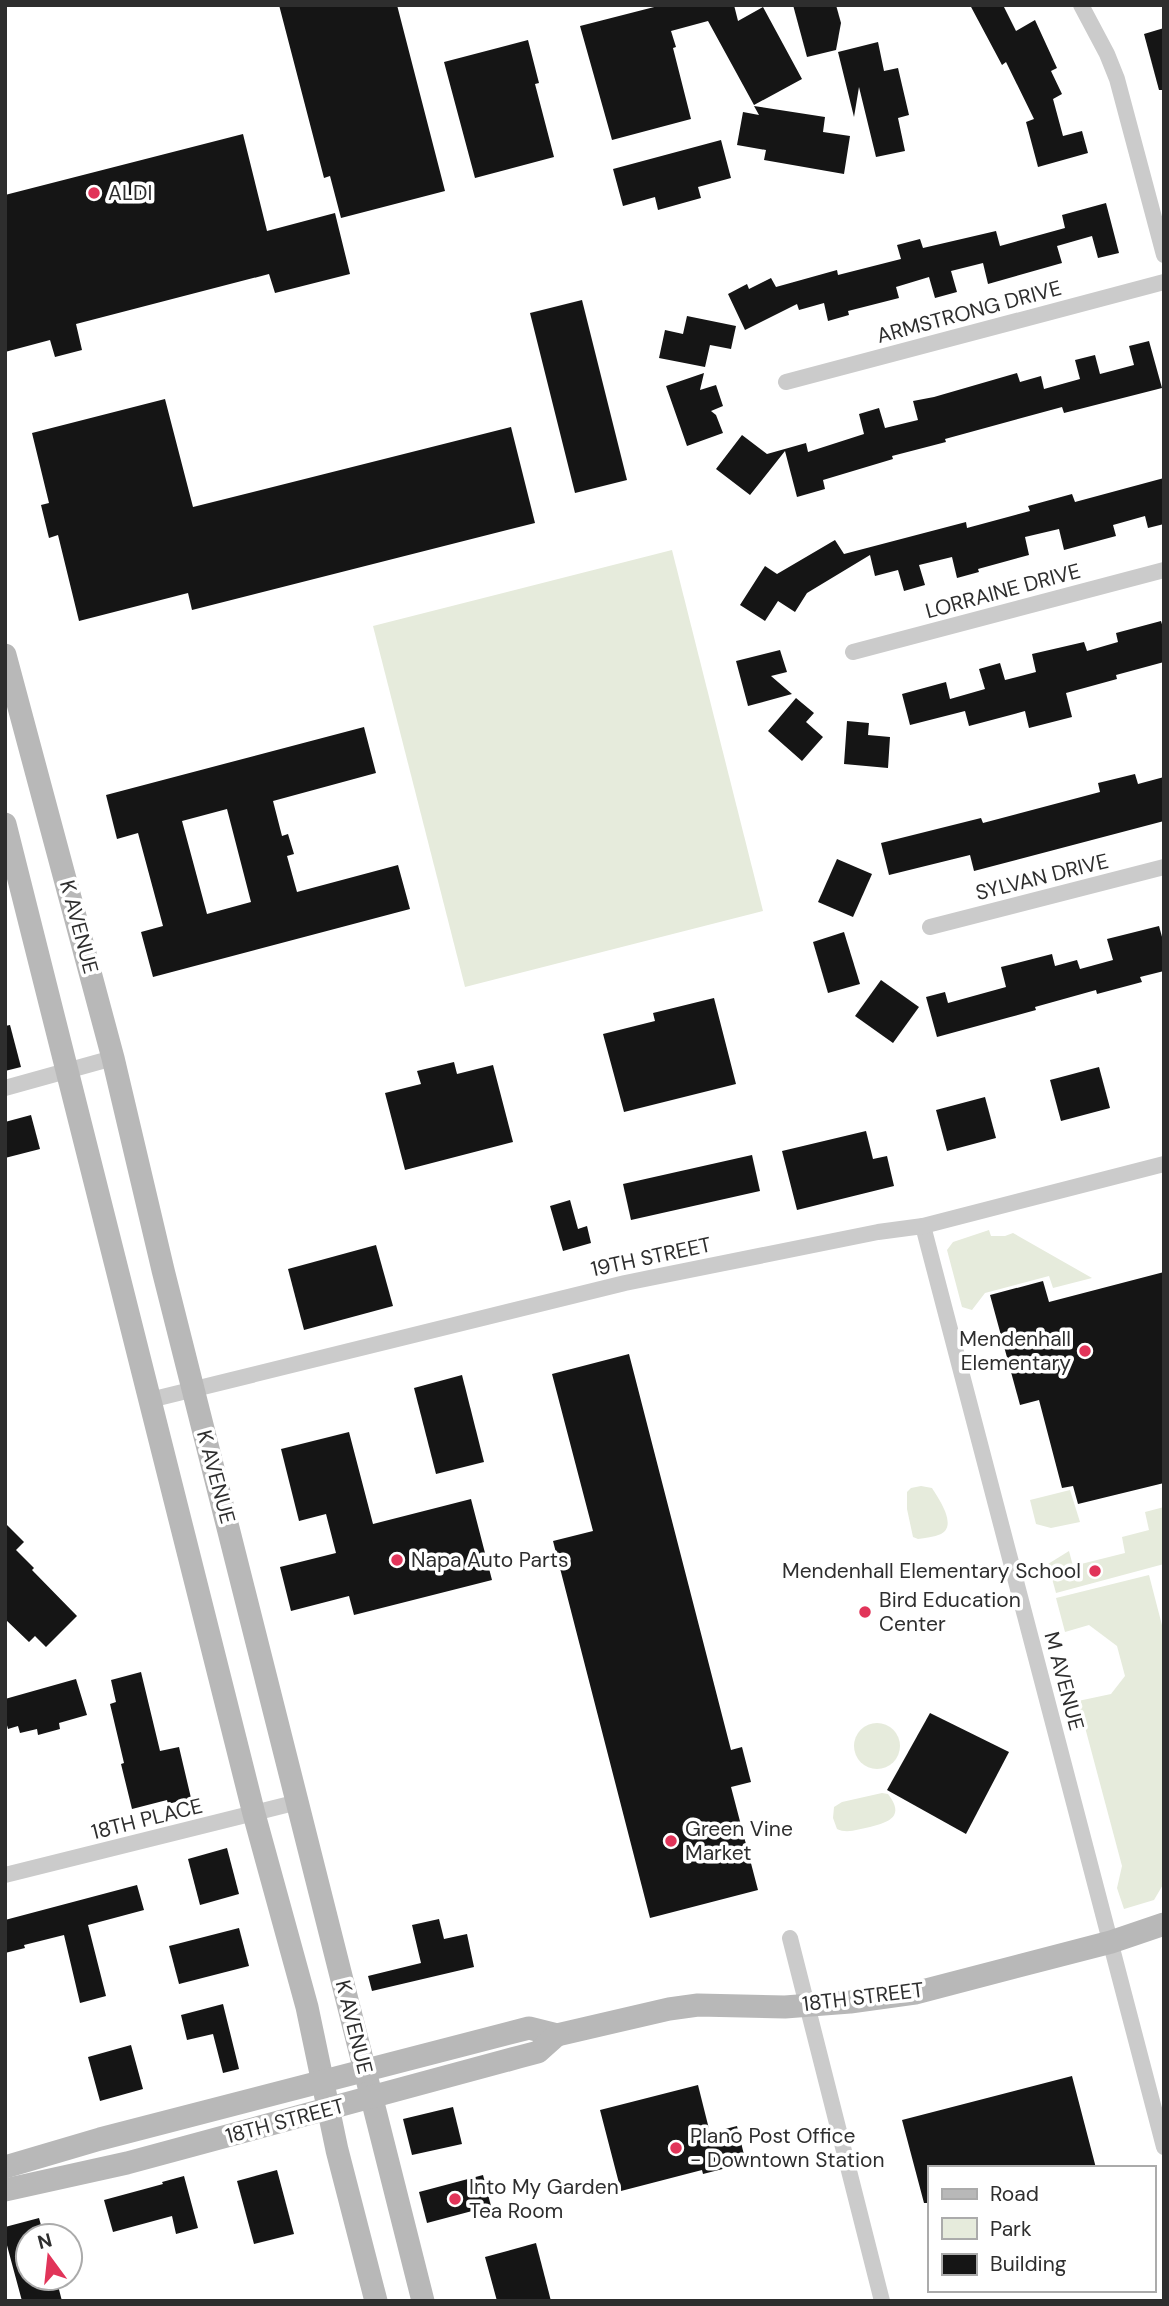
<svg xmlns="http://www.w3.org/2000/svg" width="1169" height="2306" viewBox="0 0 1169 2306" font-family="'DM Sans',sans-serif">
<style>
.green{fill:#e6ebdc}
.building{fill:#151515;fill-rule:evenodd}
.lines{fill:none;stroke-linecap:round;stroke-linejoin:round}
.street{stroke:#cbcbcb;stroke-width:16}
.secondary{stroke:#b8b8b8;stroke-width:23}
.poi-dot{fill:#e13459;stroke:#fff;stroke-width:2.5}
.labels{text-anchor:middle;stroke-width:7;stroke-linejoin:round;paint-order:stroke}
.poi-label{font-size:21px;fill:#2e2e2e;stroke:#fff;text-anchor:start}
.street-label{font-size:21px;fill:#2e2e2e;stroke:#fff}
</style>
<rect width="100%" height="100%" fill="#fff"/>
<g class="green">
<path d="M672 550 763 911 465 987 373 626Z"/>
<path d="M989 1230 991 1236H1005L1013 1233 1092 1278 1053 1288 1049 1276 985 1293 972 1310 962 1307 947 1250 953 1242Z"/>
<path d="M921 1486 932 1488C938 1498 958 1525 941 1534 934 1537 925 1538 918 1539L913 1537 907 1509V1492L911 1488Z"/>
<path d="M1070 1490 1080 1522 1051 1528 1036 1524 1030 1500Z"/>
<path d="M1164 1507V1564L1056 1593 1048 1564 1069 1551 1073 1566 1125 1553 1122 1537 1149 1530 1145 1512Z"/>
<path d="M1149 1575 1164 1633V1883L1154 1900 1124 1909 1117 1888 1122 1866 1078 1701 1111 1694 1125 1676 1117 1646 1089 1625 1065 1632 1056 1598Z"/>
<circle cx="877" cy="1746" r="23"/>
<path d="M882 1793 888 1794C905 1816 890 1822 870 1827 859 1829 847 1834 837 1829L833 1818 834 1807 842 1802Z"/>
</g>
<g class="building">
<path d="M279 5H397L445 191 341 218 330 176 324 178Z"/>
<path d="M662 5H734L738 21 763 7 802 79 754 105 708 21 671 31 676 47 673 48 691 119 612 140 580 26Z"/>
<path d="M793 5H836L841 23 836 50 807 57Z"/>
<path d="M970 5H1003L1016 31 1035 20 1057 68 1051 71 1062 94 1053 99 1063 136 1082 131 1088 153 1038 167 1026 122 1034 119 1006 62 1002 65Z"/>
<path d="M1164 28V90H1159L1144 34Z"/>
<path d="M528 40 539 83 535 84 554 157 475 178 444 62Z"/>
<path d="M878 42 884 71 898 68 909 115 898 118 905 151 876 157 859 87 854 117 838 52Z"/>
<path d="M754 106 825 117 823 132 850 136 844 174 764 160 766 150 737 145 743 112 759 115Z"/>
<path d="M243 134 267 231 335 213 350 274 275 293 269 274 76 324 82 350 55 357 50 340 5 352V195Z"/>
<path d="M721 140 731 178 698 187 701 198 658 210 655 197 623 206 613 169Z"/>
<path d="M1106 203 1119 253 1098 258 1092 236 1057 246 1062 263 988 284 983 263 951 271 957 292 935 298 929 277 896 287 899 298 848 311 849 315 828 321 824 303 799 310 797 304 745 330 728 294 747 284 749 289 771 278 776 287 837 270 838 275 901 259 897 245 920 239 923 248 996 231 1000 246 1065 228 1062 215Z"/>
<path d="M582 300 627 480 575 493 530 313Z"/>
<path d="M687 316 736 326 731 349 710 345 705 367 659 358 665 330 683 334Z"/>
<path d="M1149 341 1162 388 1064 413 1062 407 945 439 946 442 892 456 893 459 823 480 825 489 797 497 785 451 750 495 716 469 742 435 767 454 806 443 808 452 864 434 859 414 879 408 885 428 918 420 913 401 934 397 1017 373 1020 382 1041 376 1044 389 1080 379 1075 360 1095 355 1100 374 1134 365 1129 346Z"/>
<path d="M704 373 700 390 716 385 723 406 711 411 716 415 723 433 687 446 666 386Z"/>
<path d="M165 399 193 507 511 427 535 523 192 610 188 593 79 621 58 535 49 538 41 505 49 503 32 433Z"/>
<path d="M1164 478V524L1148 528 1145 516 1113 525 1116 536 1064 550 1059 529 1025 537 1029 555 978 569 979 572 957 578 952 557 919 565 925 585 904 591 898 570 875 576 870 555 807 593 795 612 778 601 765 621 740 605 765 566 777 574 835 540 844 554 966 522 967 528 1030 511 1028 506 1072 494 1075 502Z"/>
<path d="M1161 621 1164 631V662L1116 675 1117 679 1066 693 1072 717 1029 728 1025 711 969 726 965 711 910 725 902 694 946 682 950 699 985 689 979 669 1000 663 1005 680 1036 672 1032 654 1084 642 1087 651 1118 642 1116 633Z"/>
<path d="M780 650 787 672 771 676 792 694 748 706 736 661Z"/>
<path d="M796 698 814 713 806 722 823 737 802 761 768 731Z"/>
<path d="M847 721 869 723 868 735 890 737 888 768 844 764Z"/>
<path d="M364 727 376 773 273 801 282 836 288 834 294 854 287 856 297 892 398 865 410 909 153 977 141 932 163 926 138 833 117 839 106 795ZM227 809 251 902 207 914 182 821Z"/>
<path d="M1135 774 1138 784 1164 777V821L974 871 970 855 889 875 881 843 981 818 983 823 1100 792 1098 783Z"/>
<path d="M837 859 872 874 853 917 818 902Z"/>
<path d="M1159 926 1164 944V971L1140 977 1142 982 1097 994 1096 990 1035 1007 1036 1010 937 1037 926 997 945 992 948 1003 1006 987 1001 967 1052 954 1055 966 1077 960 1080 969 1113 960 1107 939Z"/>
<path d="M844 932 860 984 828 993 813 942Z"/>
<path d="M881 980 919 1007 893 1043 855 1016Z"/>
<path d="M714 998 736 1084 624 1112 603 1034 655 1021 653 1013Z"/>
<path d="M10 1025 21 1067 5 1071V1026Z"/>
<path d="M454 1062 457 1074 493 1065 513 1142 405 1170 385 1093 421 1084 417 1071Z"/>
<path d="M1099 1067 1110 1108 1061 1121 1050 1080Z"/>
<path d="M985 1097 996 1138 947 1151 936 1110Z"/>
<path d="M31 1115 40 1149 5 1158V1122Z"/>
<path d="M866 1131 873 1159 887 1156 894 1186 797 1210 782 1151Z"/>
<path d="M752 1155 760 1191 631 1220 623 1184Z"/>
<path d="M570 1200 578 1229 587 1226 591 1243 563 1251 550 1206Z"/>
<path d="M376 1245 393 1306 304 1330 288 1269Z"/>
<path d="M1164 1272V1483L1078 1504 1073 1486 1062 1488 1039 1400 1020 1405 990 1295 1043 1281 1049 1302Z"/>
<path d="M629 1354 731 1750 742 1747 751 1782 731 1787 758 1890 650 1918 553 1541 593 1531 552 1374Z"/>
<path d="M462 1375 484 1462 436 1474 414 1388Z"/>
<path d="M349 1432 373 1524 471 1499 492 1580 354 1615 349 1596 291 1611 280 1567 336 1553 326 1514 299 1521 281 1449Z"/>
<path d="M5 1523 24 1542 16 1550 34 1568 32 1570 77 1616 46 1647 35 1636 29 1642 5 1619Z"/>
<path d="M141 1672 160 1751 179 1747 191 1798 168 1804 167 1800 132 1809 121 1764 124 1763 110 1704 116 1702 111 1680Z"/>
<path d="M76 1679 87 1715 59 1723 60 1729 38 1735 37 1729 20 1733 18 1726 8 1729 5 1718V1699Z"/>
<path d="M930 1713 1009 1752 966 1834 887 1790Z"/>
<path d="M227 1848 239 1894 200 1905 188 1859Z"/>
<path d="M137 1885 144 1910 88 1925 106 1996 80 2003 64 1935 24 1945 25 1948 5 1953V1920Z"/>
<path d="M439 1919 444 1939 467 1934 474 1967 372 1991 368 1976 421 1963 412 1925Z"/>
<path d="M239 1928 249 1966 179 1984 169 1946Z"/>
<path d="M223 2004 239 2069 223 2073 213 2034 187 2040 181 2015Z"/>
<path d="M131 2045 143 2089 100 2101 88 2057Z"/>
<path d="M1072 2076 1096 2168H929V2203H924L902 2120Z"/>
<path d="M698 2085 710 2133 737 2126 746 2163 703 2174 702 2170 621 2191 600 2110Z"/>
<path d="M453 2107 462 2144 412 2155 403 2119Z"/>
<path d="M277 2170 294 2234 254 2244 237 2181Z"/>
<path d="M483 2175 491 2206 427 2223 419 2192Z"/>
<path d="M184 2176 198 2228 176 2234 172 2216 113 2232 104 2200 163 2184 162 2182Z"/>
<path d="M39 2218 44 2236H28V2278H56L62 2301H22L5 2238V2227Z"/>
<path d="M536 2243 551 2301H497L485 2257Z"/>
</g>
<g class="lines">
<g class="street">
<path d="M1081 5 1107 54 1117 79 1164 255"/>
<path d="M786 382 1164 282"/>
<path d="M853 652 1164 570"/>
<path d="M930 927 1164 867"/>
<path d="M5 1088 113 1058"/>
<path d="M923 1226 1164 2147"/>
<path d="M150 1400 625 1283 878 1232 923 1226 1164 1164"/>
<path d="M5 1875 298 1802"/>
<path d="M790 1938 882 2301"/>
</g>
<g class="secondary">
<path d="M5 655 113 1058 163 1270 423 2301"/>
<path d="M5 824 254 1814 307 2007 337 2150 376 2301"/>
<path d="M5 2167 100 2139 529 2028 557 2035 669 2009 698 2005 785 2007 850 2002 915 1993 1111 1942 1164 1924"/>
<path d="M5 2190 127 2163 519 2057 538 2052 557 2035"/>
</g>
</g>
<g class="poi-dot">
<circle cx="94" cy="193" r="7"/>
<circle cx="1085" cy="1351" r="7"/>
<circle cx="397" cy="1560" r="7"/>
<circle cx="1095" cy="1571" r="7"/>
<circle cx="865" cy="1612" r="7"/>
<circle cx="671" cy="1841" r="7"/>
<circle cx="676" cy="2148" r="7"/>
<circle cx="455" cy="2199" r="7"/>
</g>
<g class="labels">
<g class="poi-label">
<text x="108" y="200">ALDI</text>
<text x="1071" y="1346" text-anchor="end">Mendenhall<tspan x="1071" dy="24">Elementary</tspan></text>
<text x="411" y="1567">Napa Auto Parts</text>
<text x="1081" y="1578" text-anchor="end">Mendenhall Elementary School</text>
<text x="879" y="1607">Bird Education<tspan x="879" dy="24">Center</tspan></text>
<text x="685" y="1836">Green Vine<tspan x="685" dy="24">Market</tspan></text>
<text x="690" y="2143">Plano Post Office<tspan x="690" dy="24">- Downtown Station</tspan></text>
<text x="469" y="2194">Into My Garden<tspan x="469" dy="24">Tea Room</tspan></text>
</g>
<g class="street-label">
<text transform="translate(969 312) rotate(-15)" y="7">ARMSTRONG DRIVE</text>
<text transform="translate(1003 591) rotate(-15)" y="7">LORRAINE DRIVE</text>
<text transform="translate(1042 877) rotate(-14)" y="7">SYLVAN DRIVE</text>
<text transform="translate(79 927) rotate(75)" y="7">K AVENUE</text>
<text transform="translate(651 1257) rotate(-12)" y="7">19TH STREET</text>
<text transform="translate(216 1477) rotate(75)" y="7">K AVENUE</text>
<text transform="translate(1064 1681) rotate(75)" y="7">M AVENUE</text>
<text transform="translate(147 1819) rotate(-14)" y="7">18TH PLACE</text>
<text transform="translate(863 1997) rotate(-7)" y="7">18TH STREET</text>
<text transform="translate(354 2027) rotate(76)" y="7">K AVENUE</text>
<text transform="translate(285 2121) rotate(-15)" y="7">18TH STREET</text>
</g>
</g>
<rect width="1169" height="2306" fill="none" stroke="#2e2e2e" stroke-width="14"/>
<rect x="928" y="2166" width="228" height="126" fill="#ffffff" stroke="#ababab" stroke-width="2"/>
<rect x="942" y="2189" width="35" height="10" fill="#b8b8b8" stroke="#ababab" stroke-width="2"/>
<text x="990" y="2201" font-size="21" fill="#2e2e2e">Road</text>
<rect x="942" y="2218" width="35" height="21" fill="#e6ebdc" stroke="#ababab" stroke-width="2"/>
<text x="990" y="2236" font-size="21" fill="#2e2e2e">Park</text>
<rect x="942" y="2254" width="35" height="21" fill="#151515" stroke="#ababab" stroke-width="2"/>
<text x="990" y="2271" font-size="21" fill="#2e2e2e">Building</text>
<g transform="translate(49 2257) rotate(345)"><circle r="33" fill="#ffffff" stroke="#ababab" stroke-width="2"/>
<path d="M0-5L12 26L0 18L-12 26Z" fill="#e13459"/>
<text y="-10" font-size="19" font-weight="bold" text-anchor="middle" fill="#2e2e2e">N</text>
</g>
</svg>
